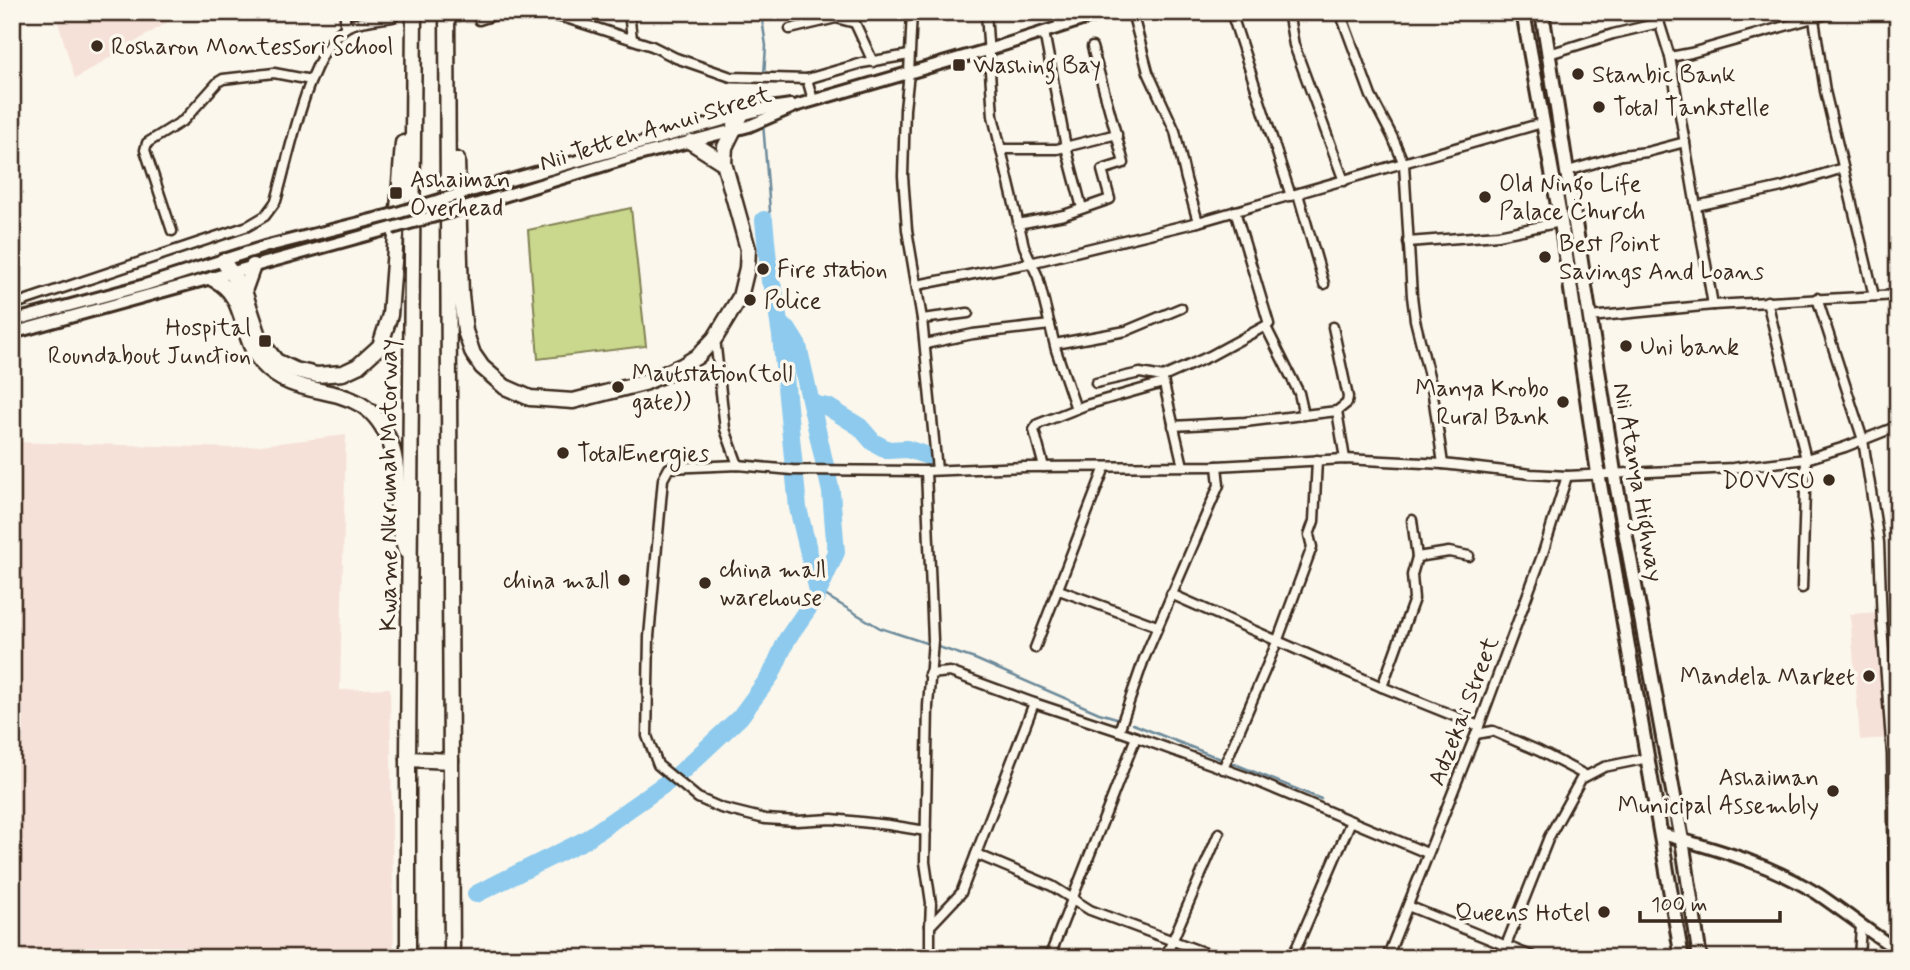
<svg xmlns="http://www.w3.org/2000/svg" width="1910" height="970" viewBox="0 0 1910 970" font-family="Mynerve,sans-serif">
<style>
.built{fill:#f6e1d8}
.green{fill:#c9d88c;stroke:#828155;stroke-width:2}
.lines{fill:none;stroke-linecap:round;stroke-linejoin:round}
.stream{stroke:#6c8a9b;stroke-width:2.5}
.river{stroke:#8dcaee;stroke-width:18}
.street-tunnel{stroke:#d5cec3;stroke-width:8;stroke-dasharray:8 4;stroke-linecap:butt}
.street-casing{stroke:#3b2a1e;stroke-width:13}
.secondary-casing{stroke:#3b2a1e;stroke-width:16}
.primary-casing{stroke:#3b2a1e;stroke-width:18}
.highway-casing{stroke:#3b2a1e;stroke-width:19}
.street{stroke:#fbf7ec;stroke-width:8}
.secondary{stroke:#fbf7ec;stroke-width:10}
.primary{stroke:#fbf7ec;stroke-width:12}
.highway{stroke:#fbf7ec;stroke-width:14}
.secondary-bridge-casing{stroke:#3b2a1e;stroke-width:16;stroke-linecap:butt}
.secondary-bridge{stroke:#fbf7ec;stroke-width:10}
.poi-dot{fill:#3b2a1e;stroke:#fbf7ec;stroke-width:2.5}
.labels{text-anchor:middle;stroke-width:7;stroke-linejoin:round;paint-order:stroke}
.poi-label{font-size:24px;fill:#3b2a1e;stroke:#fbf7ec;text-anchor:start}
.street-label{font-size:24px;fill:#3b2a1e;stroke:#fbf7ec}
</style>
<rect width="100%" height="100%" fill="#fbf7ec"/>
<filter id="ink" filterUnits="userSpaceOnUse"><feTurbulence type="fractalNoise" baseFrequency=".0143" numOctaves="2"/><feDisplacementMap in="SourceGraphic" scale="14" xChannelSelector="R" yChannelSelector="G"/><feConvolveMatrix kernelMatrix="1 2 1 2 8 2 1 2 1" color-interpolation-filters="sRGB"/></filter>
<g filter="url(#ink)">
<g class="built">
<path d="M55 12H184L75 79Z"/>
<path d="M346 435 340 690 390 688 394 958H12V442L235 448Z"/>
<path d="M1879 612 1888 738 1860 740 1850 614Z"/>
</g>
<path class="green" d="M631 208 646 346 538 359 528 230Z"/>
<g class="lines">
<g class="stream">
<path d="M761 12 766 46 764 75"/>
<path d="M763 106V82"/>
<path d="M763 123 770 211 764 220"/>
<path d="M818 591 880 628 975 659 1099 713 1120 719"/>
<path d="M1133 724 1221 759"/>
<path d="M1230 762 1321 799"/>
</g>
<g class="river">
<path d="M764 220 770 281 774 290 781 336 798 508 818 591"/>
<path d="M812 404 828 407 860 427 873 442 888 450 907 449 928 456"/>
<path d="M476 894 585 840 679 774 740 717 771 675 787 639 816 597 836 552 831 492 798 346 788 330 780 325"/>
</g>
<path class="street-tunnel" d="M393 17 479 20"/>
<defs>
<g id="street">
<path d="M345 12V28"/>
<path d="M538 12 569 19 652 46 676 58 731 77 807 79 813 100"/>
<path d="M629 12 632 39"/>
<path d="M852 12 855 23 873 62"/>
<path d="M912 12 909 73 905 109 903 176 907 230 922 319 937 470"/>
<path d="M986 12 993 116 1024 246 1038 277 1056 350 1076 409"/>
<path d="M1056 12 1060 26"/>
<path d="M1132 12 1148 72 1175 131 1186 179 1198 222"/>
<path d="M1231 12 1291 196"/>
<path d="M1288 12 1294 45 1344 181"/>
<path d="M1340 12 1371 96 1392 136 1404 164 1412 296 1415 320 1432 388 1443 464"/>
<path d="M1656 12 1670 57 1713 305"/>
<path d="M1889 12 1898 20"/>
<path d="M1814 19 1825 91 1874 296"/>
<path d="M479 20 504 12"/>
<path d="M790 29 836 18 855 23"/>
<path d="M1044 32 1066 147 1082 208"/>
<path d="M1549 54 1613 34 1659 23"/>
<path d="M1670 57 1691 53 1834 12"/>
<path d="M807 79 862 63 909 55"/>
<path d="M1001 149H1057L1117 134"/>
<path d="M1568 171 1622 155 1647 152 1685 142"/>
<path d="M1298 194 1324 284"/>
<path d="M1696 206 1782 187 1843 168"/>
<path d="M1018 224 1064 215 1110 199 1102 170 1124 163 1092 47"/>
<path d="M172 231 145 150 147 143 184 120 218 82 223 79 274 73 311 80"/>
<path d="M1408 242 1498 235 1561 222"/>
<path d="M917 285 1030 263 1198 222 1542 123"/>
<path d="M1817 298 1863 440 1879 542 1882 624 1892 754 1895 949"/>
<path d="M1767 301 1806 459 1802 588"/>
<path d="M12 305 248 226 265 216 276 201C289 157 308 53 345 28 358 20 378 20 393 17"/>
<path d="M1590 317 1713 305 1898 295"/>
<path d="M922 319 968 313"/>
<path d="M1266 327 1299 393 1304 415"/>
<path d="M715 338 725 429 738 465"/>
<path d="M925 344 973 334 1050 325"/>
<path d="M1055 344 1126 331 1181 308"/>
<path d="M1163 380 1183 466"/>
<path d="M1096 383 1140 373 1163 377 1210 356 1269 324 1235 211"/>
<path d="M1337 411 1345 459"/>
<path d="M1173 426 1245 422 1337 411 1347 403 1348 397 1333 327"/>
<path d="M1044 467 1034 430 1038 424 1086 405 1163 383"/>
<path d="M926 471 933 640 928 706 925 862 931 903 930 926"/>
<path d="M1412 520 1417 557 1412 575 1414 599 1382 687 1479 726"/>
<path d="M1417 557 1449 552 1469 556"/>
<path d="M1059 590 1157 626"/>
<path d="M1171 594 1382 687"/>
<path d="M1035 648 1105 467"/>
<path d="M929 674 950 672 1034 703 1119 731"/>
<path d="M1476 734 1493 731 1539 751 1585 775"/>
<path d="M1136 737 1119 731 1144 659 1219 485 1217 466"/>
<path d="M1223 769 1277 642 1312 547 1309 535 1314 521 1317 460"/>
<path d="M926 831 889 825 832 819 797 821 765 819 721 808 698 798 658 765 647 736 649 637 661 501 663 479 669 468 738 465 792 470 926 471 1025 467 1217 466 1345 459 1443 464 1531 474 1567 476 1733 468 1806 459 1845 447 1898 426"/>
<path d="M976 854 1052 886 1090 910 1219 958"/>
<path d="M1408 906 1536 958"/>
<path d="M930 958V926L961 893 1034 703"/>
<path d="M1049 958 1136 737 1244 776 1427 853"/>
<path d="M1165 958 1219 833"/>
<path d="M1292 958 1351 821"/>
<path d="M1387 958 1479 726 1543 553 1567 476"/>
<path d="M1501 958 1549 837 1581 779 1604 767 1648 758"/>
<path d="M1859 958 1861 925"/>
</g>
<g id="secondary">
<path d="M467 192 763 109 791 105"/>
<path d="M471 206 631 157 749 126 798 105 991 49 1107 12"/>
<path d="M12 321 145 285 264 247 387 216"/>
<path d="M12 333 392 228"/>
<path d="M1662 834C1719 850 1768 863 1818 894 1845 912 1870 933 1898 950"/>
</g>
<g id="primary">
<path d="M1523 12 1561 222 1598 473 1682 958"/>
<path d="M1542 12 1614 472 1682 840 1700 958"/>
</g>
<g id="highway">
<path d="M447 12 452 958"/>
<path d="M691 142 724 163"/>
<path d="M457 160 461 295 465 331 473 354 482 367 505 387 530 398 573 401 644 383 682 366 698 356 715 338 740 297 747 268 748 249 724 163 725 147 741 115"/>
<path d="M223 261 244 291 261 342 276 361 295 370 317 375 343 373 358 366 380 346 390 315 403 143"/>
<path d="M213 279C248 295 238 336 262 363 302 408 365 372 391 445 399 467 396 491 398 514 399 527 402 539 406 551"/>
<path d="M244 291 253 266"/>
<path d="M408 759 451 761"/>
<path d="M408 958V759L414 12"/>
</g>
</defs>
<use href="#street" class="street-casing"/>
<use href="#secondary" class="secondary-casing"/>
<use href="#primary" class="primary-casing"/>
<use href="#highway" class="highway-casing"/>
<use href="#street" class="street"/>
<use href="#secondary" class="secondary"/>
<use href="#primary" class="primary"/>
<use href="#highway" class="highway"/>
<defs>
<g id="secondary-bridge">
<path d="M387 216 467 192"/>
<path d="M392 228 471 206"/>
</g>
</defs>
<use href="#secondary-bridge" class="secondary-bridge-casing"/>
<use href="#secondary-bridge" class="secondary-bridge"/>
</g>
</g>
<g class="poi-dot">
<circle cx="97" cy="46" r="7"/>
<rect x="952" y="58" width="14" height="14" rx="3.5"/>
<circle cx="1578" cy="74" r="7"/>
<circle cx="1599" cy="107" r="7"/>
<rect x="389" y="186" width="14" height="14" rx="3.5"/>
<circle cx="1485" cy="197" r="7"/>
<circle cx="1545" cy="257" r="7"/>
<circle cx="763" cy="269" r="7"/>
<circle cx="750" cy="300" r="7"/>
<rect x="258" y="334" width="14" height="14" rx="3.5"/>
<circle cx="1626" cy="346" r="7"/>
<circle cx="618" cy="387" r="7"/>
<circle cx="1563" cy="402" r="7"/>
<circle cx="563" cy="453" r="7"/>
<circle cx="1829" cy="480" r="7"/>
<circle cx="624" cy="580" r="7"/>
<circle cx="705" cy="583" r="7"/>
<circle cx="1869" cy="676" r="7"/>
<circle cx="1833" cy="791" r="7"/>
<circle cx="1604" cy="912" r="7"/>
</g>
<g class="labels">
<g class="poi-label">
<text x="111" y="54">Rosharon Montessori School</text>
<text x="973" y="73">Washing Bay</text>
<text x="1592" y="82">Stanbic Bank</text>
<text x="1613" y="115">Total Tankstelle</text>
<text x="410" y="187">Ashaiman<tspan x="410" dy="28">Overhead</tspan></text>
<text x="1499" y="191">Old Ningo Life<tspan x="1499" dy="28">Palace Church</tspan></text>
<text x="1559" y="251">Best Point<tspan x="1559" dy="28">Savings And Loans</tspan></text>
<text x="777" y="277">Fire station</text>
<text x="764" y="308">Police</text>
<text x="251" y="335" text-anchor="end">Hospital<tspan x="251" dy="28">Roundabout Junction</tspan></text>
<text x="1640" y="354">Uni bank</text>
<text x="632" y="381">Mautstation(toll<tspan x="632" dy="28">gate))</tspan></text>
<text x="1549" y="396" text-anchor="end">Manya Krobo<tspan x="1549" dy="28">Rural Bank</tspan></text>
<text x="577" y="461">TotalEnergies</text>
<text x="1815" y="488" text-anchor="end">DOVVSU</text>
<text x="719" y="577">china mall<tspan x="719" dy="28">warehouse</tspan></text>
<text x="610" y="588" text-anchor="end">china mall</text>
<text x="1855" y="684" text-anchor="end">Mandela Market</text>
<text x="1819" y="785" text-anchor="end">Ashaiman<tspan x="1819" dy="28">Municipal Assembly</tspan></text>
<text x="1590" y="920" text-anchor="end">Queens Hotel</text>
</g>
<g class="street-label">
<text transform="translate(655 128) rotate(-17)" y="8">Nii Tetteh Amui Street</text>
<text transform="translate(1639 482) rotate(80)" y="8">Nii Atanya Highway</text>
<text transform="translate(388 485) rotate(-90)" y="8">Kwame Nkrumah Motorway</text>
<text transform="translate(1463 711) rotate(-69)" y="8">Adzekai Street</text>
</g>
</g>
<rect width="1910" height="970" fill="none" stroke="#fbf7ec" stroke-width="42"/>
<rect x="21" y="21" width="1868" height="928" fill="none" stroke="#3b2a1e" stroke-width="2.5" filter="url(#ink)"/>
<path d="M1640 911v10h140v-10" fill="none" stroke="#3b2a1e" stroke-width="3.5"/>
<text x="1651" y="911" font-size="21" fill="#3b2a1e" stroke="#fbf7ec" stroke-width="5" paint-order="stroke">100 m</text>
</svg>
